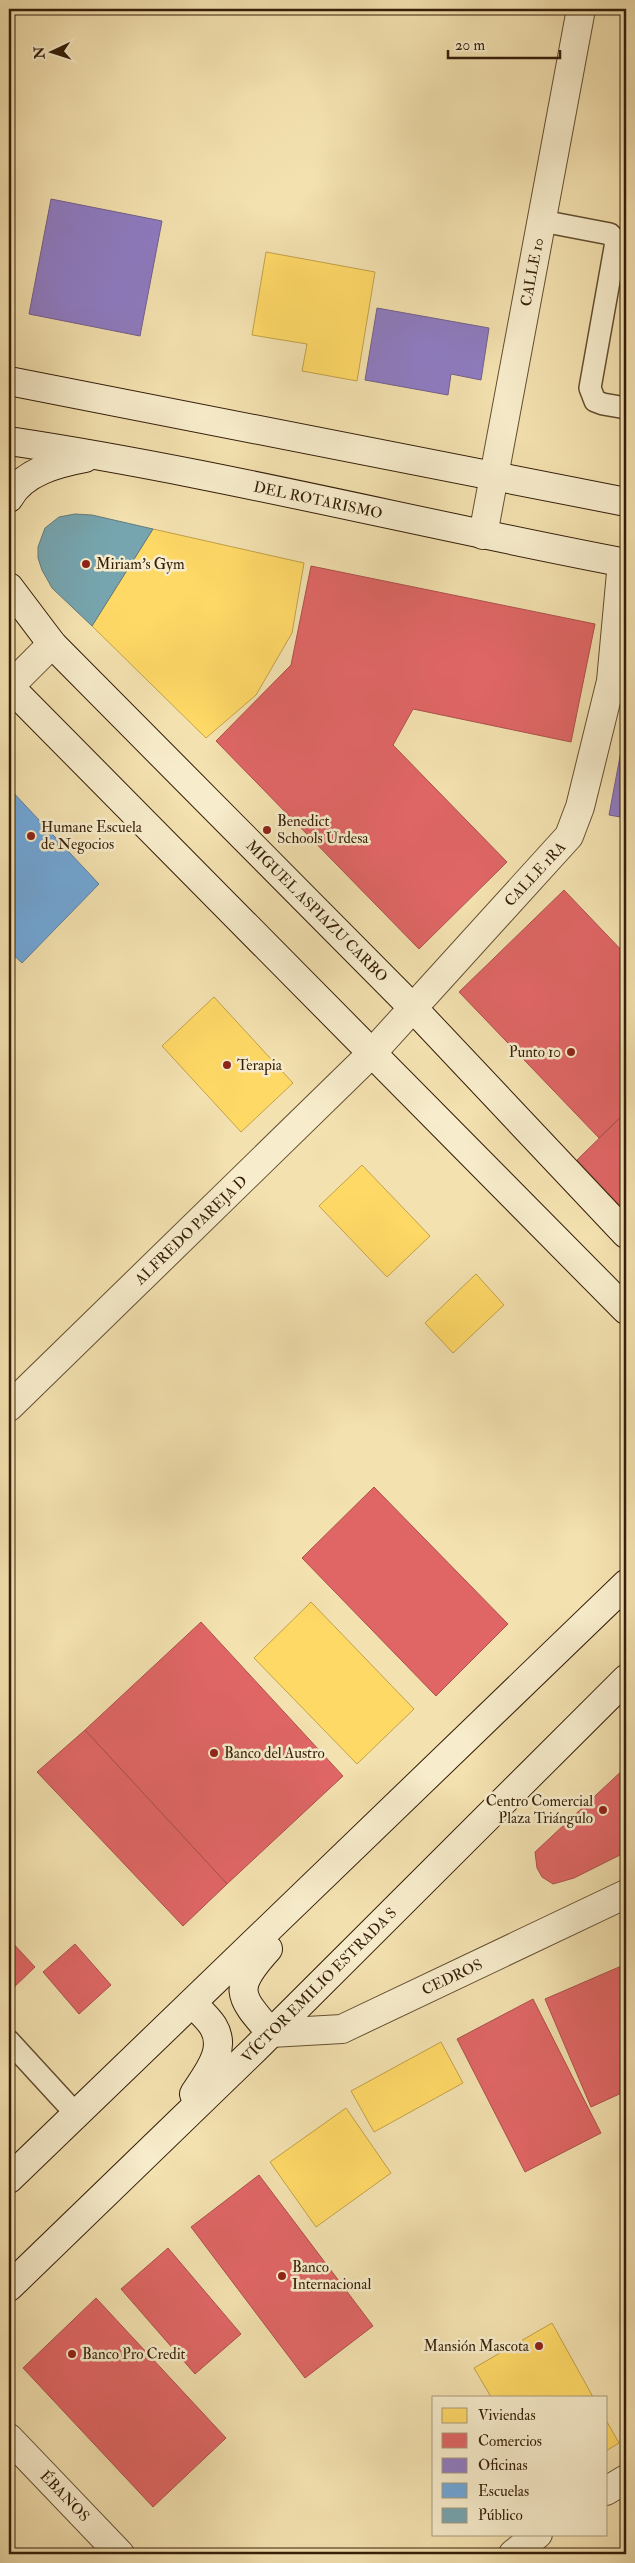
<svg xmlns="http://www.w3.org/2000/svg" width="635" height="2563" viewBox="0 0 635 2563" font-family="'IM FELL Double Pica',serif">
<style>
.homes{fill:#ffd966;stroke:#c2a14a}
.shops{fill:#e06666;stroke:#ad504a}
.offices{fill:#8e7cc3;stroke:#73608b}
.schools{fill:#6fa8dc;stroke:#5e7f9d}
.public{fill:#76a5af;stroke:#627c7d}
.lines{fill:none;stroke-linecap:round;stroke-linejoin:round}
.lane-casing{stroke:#644f32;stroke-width:24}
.street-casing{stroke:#644f32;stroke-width:30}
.secondary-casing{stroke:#351e09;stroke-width:30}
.lane{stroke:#f7eccb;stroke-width:21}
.street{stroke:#f7eccb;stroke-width:28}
.secondary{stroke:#f7eccb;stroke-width:28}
.poi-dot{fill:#8f2418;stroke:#f7eccb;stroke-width:2}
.labels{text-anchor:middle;stroke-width:5;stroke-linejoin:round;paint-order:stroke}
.street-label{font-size:15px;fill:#351e09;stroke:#f7eccb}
.poi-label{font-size:15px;fill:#351e09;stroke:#f7eccb;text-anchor:start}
</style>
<rect width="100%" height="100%" fill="#f3e1af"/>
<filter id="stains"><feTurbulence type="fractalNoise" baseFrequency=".004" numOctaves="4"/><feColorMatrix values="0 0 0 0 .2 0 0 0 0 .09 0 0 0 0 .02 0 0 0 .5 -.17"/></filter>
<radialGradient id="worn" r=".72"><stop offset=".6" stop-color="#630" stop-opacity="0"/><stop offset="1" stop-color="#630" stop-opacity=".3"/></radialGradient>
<g class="homes">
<path d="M266 252 375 272 357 381 302 371 307 344 252 335Z"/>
<path d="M153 529 304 563 292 633 256 695 206 738 92 626Z"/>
<path d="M214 997 293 1083 241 1132 162 1046Z"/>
<path d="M362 1165 430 1236 387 1277 319 1206Z"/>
<path d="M476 1274 504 1305 453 1353 425 1323Z"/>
<path d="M311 1602 414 1709 357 1764 254 1658Z"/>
<path d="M441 2042 463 2083 374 2132 351 2091Z"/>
<path d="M346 2108 391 2173 316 2227 270 2162Z"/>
<path d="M552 2323 593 2397H491L474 2368Z"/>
<path d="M606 2420 619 2443 606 2451Z"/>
</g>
<g class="shops">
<path d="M311 566 595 624 571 742 413 709 393 745 507 862 419 949 216 741 291 665Z"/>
<path d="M564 890 626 955V1112L599 1138 459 992Z"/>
<path d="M626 1112V1212L577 1160Z"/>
<path d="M374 1487 508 1624 436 1696 302 1558Z"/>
<path d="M201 1622 343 1776 227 1884 85 1730Z"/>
<path d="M85 1730 227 1884 183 1926 37 1772Z"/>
<path d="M626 1767V1852L574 1878 553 1884 542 1877 537 1868 535 1852Z"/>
<path d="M9 1939 35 1967 9 1992Z"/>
<path d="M75 1944 111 1985 79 2014 43 1972Z"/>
<path d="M626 1964V2091L591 2107 545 1999Z"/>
<path d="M533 1999 601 2133 525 2172 457 2039Z"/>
<path d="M259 2175 373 2326 305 2378 191 2227Z"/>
<path d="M168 2248 241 2334 195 2374 121 2289Z"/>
<path d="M96 2298 226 2438 153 2507 23 2368Z"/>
</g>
<g class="offices">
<path d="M51 199 162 221 140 336 29 314Z"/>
<path d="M377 308 489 328 481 380 451 374 448 395 365 380Z"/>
<path d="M626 725V818L609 815Z"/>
</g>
<path class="schools" d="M9 788 99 884 22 963 9 951Z"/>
<path class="public" d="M75 514 92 515 153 529 92 626 52 588 42 570 38 558V547L45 528 59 517Z"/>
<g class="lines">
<defs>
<g id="lane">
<path d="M542 221 610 234 616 242 590 388 595 401 603 404 626 408"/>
<path d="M9 2041 76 2114"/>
</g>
<g id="street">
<path d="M483 535 581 9"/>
<path d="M9 687 52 644"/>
<path d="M9 1407 372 1053 569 836 580 807 611 681 622 562"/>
<path d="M271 2033 342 2029 626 1894"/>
<path d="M9 2438 120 2554"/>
<path d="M606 2491 626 2479"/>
<path d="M513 2554 538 2534"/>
</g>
<g id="secondary">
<path d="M9 381 626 502"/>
<path d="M9 441C216 472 420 524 626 563"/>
<path d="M9 498C23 472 58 463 85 458"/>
<path d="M9 587 52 644 412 1007 626 1234"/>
<path d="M9 686 626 1310"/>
<path d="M268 1949C232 1989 238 1995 271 2033"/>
<path d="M192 2003C199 2010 208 2018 213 2026 228 2050 206 2075 194 2094"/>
<path d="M9 2179 626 1584"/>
<path d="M9 2287 256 2048 626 1679"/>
</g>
</defs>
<use href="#lane" class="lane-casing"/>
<use href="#street" class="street-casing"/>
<use href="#secondary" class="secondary-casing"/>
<use href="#lane" class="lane"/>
<use href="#street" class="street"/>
<use href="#secondary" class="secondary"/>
</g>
<g class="poi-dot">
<circle cx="86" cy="564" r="5"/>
<circle cx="267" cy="830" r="5"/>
<circle cx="31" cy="836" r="5"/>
<circle cx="571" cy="1052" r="5"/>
<circle cx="227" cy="1065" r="5"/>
<circle cx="214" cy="1753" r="5"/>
<circle cx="603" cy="1810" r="5"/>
<circle cx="282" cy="2276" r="5"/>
<circle cx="539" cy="2346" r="5"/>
<circle cx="72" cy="2354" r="5"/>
</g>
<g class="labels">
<g class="street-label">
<text transform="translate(532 272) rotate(-79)" y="5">CALLE 10</text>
<text transform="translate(318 500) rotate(12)" y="5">DEL ROTARISMO</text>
<text transform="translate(535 874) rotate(-47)" y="5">CALLE 1RA</text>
<text transform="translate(317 911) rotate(45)" y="5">MIGUEL ASPIAZU CARBO</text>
<text transform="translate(191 1230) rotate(-44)" y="5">ALFREDO PAREJA D</text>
<text transform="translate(452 1977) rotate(-25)" y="5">CEDROS</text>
<text transform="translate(319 1985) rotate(-45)" y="5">VÍCTOR EMILIO ESTRADA S</text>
<text transform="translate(65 2496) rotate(46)" y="5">ÉBANOS</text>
</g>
<g class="poi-label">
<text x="96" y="569">Miriam's Gym</text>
<text x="277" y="826">Benedict<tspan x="277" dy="17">Schools Urdesa</tspan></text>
<text x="41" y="832">Humane Escuela<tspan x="41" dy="17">de Negocios</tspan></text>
<text x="561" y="1057" text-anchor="end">Punto 10</text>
<text x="237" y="1070">Terapia</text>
<text x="224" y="1758">Banco del Austro</text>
<text x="593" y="1806" text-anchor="end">Centro Comercial<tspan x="593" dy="17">Plaza Triángulo</tspan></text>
<text x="292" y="2272">Banco<tspan x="292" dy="17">Internacional</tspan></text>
<text x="529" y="2351" text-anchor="end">Mansión Mascota</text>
<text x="82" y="2359">Banco Pro Credit</text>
</g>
</g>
<rect width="635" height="2563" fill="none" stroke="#f3e1af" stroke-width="30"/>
<rect x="10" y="10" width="615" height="2543" fill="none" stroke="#351e09" stroke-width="2.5"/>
<rect x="15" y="15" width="605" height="2533" fill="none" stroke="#351e09"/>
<rect x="432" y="2396" width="175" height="140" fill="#f7eccb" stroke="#a99a7d"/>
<rect x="442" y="2408" width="25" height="15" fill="#ffd966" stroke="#a99a7d"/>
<text x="478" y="2420" font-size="15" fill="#351e09">Viviendas</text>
<rect x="442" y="2433" width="25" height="15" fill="#e06666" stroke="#a99a7d"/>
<text x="478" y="2446" font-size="15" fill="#351e09">Comercios</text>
<rect x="442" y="2458" width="25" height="15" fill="#8e7cc3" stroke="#a99a7d"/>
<text x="478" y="2470" font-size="15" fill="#351e09">Oficinas</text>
<rect x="442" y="2483" width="25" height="15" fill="#6fa8dc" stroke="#a99a7d"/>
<text x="478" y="2496" font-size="15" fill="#351e09">Escuelas</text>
<rect x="442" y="2508" width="25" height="15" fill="#76a5af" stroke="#a99a7d"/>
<text x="478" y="2520" font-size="15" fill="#351e09">Público</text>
<g transform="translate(52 52) rotate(266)" stroke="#f7eccb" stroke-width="4" paint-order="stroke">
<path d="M0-4L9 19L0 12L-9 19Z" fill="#351e09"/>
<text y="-8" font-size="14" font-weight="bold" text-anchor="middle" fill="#351e09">N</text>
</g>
<path d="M448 50v8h112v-8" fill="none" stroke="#351e09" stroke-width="2.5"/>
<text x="455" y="50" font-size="15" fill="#351e09" stroke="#f7eccb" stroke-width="4" paint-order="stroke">20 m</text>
<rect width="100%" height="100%" filter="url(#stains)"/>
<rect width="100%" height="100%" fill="url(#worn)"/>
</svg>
